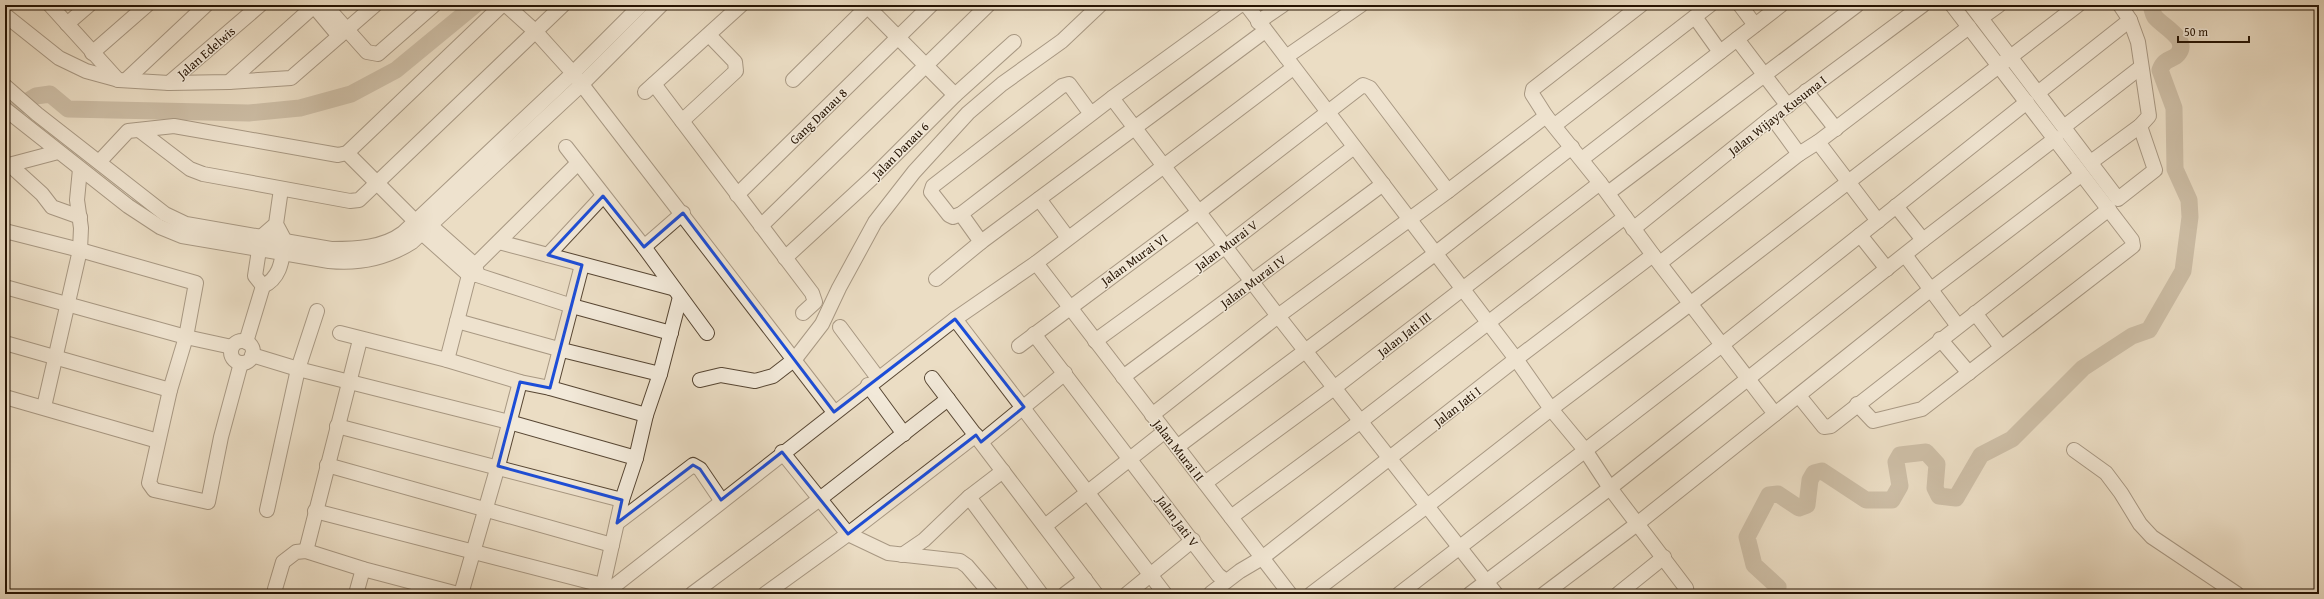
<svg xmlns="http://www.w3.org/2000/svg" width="2324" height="599" viewBox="0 0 2324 599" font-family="'Gentium Book Plus',serif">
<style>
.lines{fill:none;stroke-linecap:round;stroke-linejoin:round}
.river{stroke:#a89982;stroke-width:17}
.minor-casing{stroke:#574633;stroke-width:16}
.minor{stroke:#f2e9d9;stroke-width:14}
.marked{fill:none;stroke:#1d4ed8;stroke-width:3;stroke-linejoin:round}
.labels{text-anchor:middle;stroke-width:3;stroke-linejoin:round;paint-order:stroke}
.street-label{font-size:13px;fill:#261403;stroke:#f2e9d9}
</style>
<rect width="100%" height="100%" fill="#ebddc4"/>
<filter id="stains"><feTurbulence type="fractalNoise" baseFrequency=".005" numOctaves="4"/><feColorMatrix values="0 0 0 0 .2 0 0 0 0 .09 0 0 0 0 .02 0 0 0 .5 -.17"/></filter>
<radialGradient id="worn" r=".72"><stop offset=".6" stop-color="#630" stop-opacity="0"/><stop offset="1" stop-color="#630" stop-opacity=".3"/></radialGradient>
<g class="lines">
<g class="river">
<path d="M5 115 36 96 50 94 68 109 249 113 300 108 351 94 396 70 475 5"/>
<path d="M1775 594 1778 587 1754 565 1747 537 1769 495 1778 494 1799 508 1807 505 1810 480 1814 473 1822 471 1866 500H1892L1900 486 1896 462 1900 455 1926 452 1937 464 1935 488 1939 496 1956 498 1981 455 2012 439 2083 368 2132 336 2149 330 2183 271 2190 217 2189 200 2175 169 2174 108 2160 70C2165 57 2172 61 2178 54 2190 39 2162 26 2155 17 2153 14 2152 9 2151 5"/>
</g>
<defs>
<g id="minor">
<path d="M50 5 118 80"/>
<path d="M313 5 339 36"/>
<path d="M325 5 367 52 378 54 434 5"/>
<path d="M506 5 536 32 573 73 834 412"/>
<path d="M866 5 955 95"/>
<path d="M1244 5 1248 7 1286 57"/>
<path d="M1361 5 1286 57 1516 359 1551 409 1585 450 1610 488 1686 588 1687 594"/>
<path d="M1740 5 1755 25"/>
<path d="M1971 5 2118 199 2155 170 2140 126"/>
<path d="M5 15 59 58 86 71 119 80 169 83 229 82 291 78 375 5"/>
<path d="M1695 17 1720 52"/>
<path d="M1981 18 1999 5"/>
<path d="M1258 22 1283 5"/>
<path d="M67 24 89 5"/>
<path d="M1737 39 1788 106"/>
<path d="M92 53 147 5"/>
<path d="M126 80 206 5"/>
<path d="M793 80 869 5"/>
<path d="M229 82 314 6"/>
<path d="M169 83 260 5"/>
<path d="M654 84 812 293 815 302 803 313"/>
<path d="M5 86 37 114 165 214 186 224 331 249C356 249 383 248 403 233L573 73 641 5"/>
<path d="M1806 91 1836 129"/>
<path d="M645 92 741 5"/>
<path d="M2039 92 2130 20 2120 5"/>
<path d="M1112 98 1278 316 1496 594"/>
<path d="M5 109 128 206 160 227 182 236 329 261C358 264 387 258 412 242L582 84 661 5"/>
<path d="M1091 114 1069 84 1062 86 933 186 931 192 949 215 953 217 961 214 1112 98 1240 5"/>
<path d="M1546 116 1532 94 1533 89 1641 5"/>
<path d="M1772 117 1799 154"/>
<path d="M682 121 736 71 735 62 709 35"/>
<path d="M1555 125 1710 5"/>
<path d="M2065 126 2141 67"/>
<path d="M139 130 190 169 203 174 350 201 359 200 563 5"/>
<path d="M1818 142 1878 221"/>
<path d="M566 147 644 247 707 333"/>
<path d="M347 153 415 221"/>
<path d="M1582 159 1781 5"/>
<path d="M99 162 128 131 174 126 338 155 347 153 502 5"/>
<path d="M2091 162 2140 126 2149 116 2138 42 2130 20"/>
<path d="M10 165 42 194 52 207 80 217"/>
<path d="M5 166 58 152"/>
<path d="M1608 193 1857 5"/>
<path d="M737 195 931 5"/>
<path d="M1039 199 1068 238"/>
<path d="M1896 206 1923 240"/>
<path d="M961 214 981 242"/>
<path d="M276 224 261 237 255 276 263 286C281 278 282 259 285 241L276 224 281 189"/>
<path d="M430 225 475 265 477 273"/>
<path d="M761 226 988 5"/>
<path d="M1633 229 1772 117 1923 5"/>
<path d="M5 231 80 250 196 283 186 337 170 390 149 483 154 490 208 502 221 437 241 363"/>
<path d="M422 233 469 275H477L572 306 671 333"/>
<path d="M1860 235 1887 269"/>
<path d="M499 242 672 288"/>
<path d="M644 247 683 213"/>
<path d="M548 255 603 196"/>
<path d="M1905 255 1958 326"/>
<path d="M785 258 872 178 955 95 1014 42"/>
<path d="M1036 263 1290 594"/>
<path d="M1660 263 1799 154 1818 142 1969 27"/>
<path d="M936 279 981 242 1265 31"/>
<path d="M5 287 186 337 232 347"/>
<path d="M1975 313 2001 347"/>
<path d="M955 319 1165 594"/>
<path d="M457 321 562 350 660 374"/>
<path d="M840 327 878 378"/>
<path d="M340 333 447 360 520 382 550 388 646 415"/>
<path d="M1034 334 1218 575 1226 581"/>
<path d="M1940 339 1969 373"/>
<path d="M1095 341 1226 246 1354 147"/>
<circle cx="242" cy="352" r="11"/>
<path d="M246 342 263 286"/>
<path d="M5 343 170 390"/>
<path d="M1019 346 1200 211 1363 85 1370 88 1448 191"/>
<path d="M252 355 298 369 509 422 636 458"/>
<path d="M447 360 469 275 475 265 578 163"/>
<path d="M1123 377 1383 184"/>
<path d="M932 378 1096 594"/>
<path d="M700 380 721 375 755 381 773 376 795 359 822 324 839 288 875 222 914 172 968 113 1002 84 1062 41 1100 5"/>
<path d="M868 385 904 434"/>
<path d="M550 388 582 265"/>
<path d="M1799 396 1824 427 1831 426 2109 209"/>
<path d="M5 397 158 441"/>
<path d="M1857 404 1873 421 1922 409 2133 246 2132 240 1952 5"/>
<path d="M44 407 80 250 81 228 77 200 80 169"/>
<path d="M1775 414 1930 290 2081 175"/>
<path d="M1152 415 1278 316 1448 191 1546 116 1600 183 1653 255 1775 414 1637 524 1544 594"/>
<path d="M337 426 622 500"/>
<path d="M981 442 1065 373"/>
<path d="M1177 447 1436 253 1572 147"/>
<path d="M2074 450 2106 473 2121 493 2140 524 2152 537 2237 594"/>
<path d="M782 452 848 534 888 553 960 561 967 566 991 594"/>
<path d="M327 465 612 545"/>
<path d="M1205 483 1334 388 1600 183"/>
<path d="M969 497 1041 594"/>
<path d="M267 510 298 369 317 311"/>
<path d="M315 511 610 587"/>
<path d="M1231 517 1361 421 1625 217"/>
<path d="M617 523 693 465 700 469 721 500"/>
<path d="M1045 526 1164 432"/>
<path d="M306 551 360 340"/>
<path d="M902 555 924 540 969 497 1003 471"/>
<path d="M603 585 622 500 636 458 646 415 660 374 680 297"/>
<path d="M275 589 283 562 296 552 306 551 363 569 458 594"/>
<path d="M1211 593 1240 571 1262 558 1516 359 1653 255"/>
<path d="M356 594 363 569"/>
<path d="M461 594 498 466 520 382"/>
<path d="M604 594 955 319 1036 263 1293 68"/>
<path d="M692 594 821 498 948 399"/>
<path d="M765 594 848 534 976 435"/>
<path d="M1065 594 1085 579"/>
<path d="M1127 594 1193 540"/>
<path d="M1311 594 1427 506 1551 409 1690 304 2078 5"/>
<path d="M1399 594 1722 345 2027 102"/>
<path d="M1470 594 1610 488 1923 240 2056 138"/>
<path d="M1618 594 1664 557"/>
</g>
</defs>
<use href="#minor" class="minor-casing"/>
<use href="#minor" class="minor"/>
</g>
<path d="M0 0H2324V599H0ZM603 196 644 247 683 213 834 412 955 319 1024 407 981 442 976 435 848 534 782 452 721 500 700 469 693 465 617 523 622 500 498 466 520 382 550 388 582 265 548 255Z" fill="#ebddc4" fill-opacity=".55" fill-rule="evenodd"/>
<path class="marked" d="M603 196 644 247 683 213 834 412 955 319 1024 407 981 442 976 435 848 534 782 452 721 500 700 469 693 465 617 523 622 500 498 466 520 382 550 388 582 265 548 255Z"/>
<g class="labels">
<g class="street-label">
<text transform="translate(206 52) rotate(-41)" y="5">Jalan Edelwis</text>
<text transform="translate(1777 115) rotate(-38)" y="5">Jalan Wijaya Kusuma I</text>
<text transform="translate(818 116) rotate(-44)" y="5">Gang Danau 8</text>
<text transform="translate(900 150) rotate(-45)" y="5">Jalan Danau 6</text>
<text transform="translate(1226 245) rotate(-37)" y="5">Jalan Murai V</text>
<text transform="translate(1134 259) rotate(-36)" y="5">Jalan Murai VI</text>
<text transform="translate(1253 281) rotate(-37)" y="5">Jalan Murai IV</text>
<text transform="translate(1404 334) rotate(-38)" y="5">Jalan Jati III</text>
<text transform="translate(1457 406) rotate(-38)" y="5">Jalan Jati I</text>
<text transform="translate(1179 450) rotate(52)" y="5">Jalan Murai II</text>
<text transform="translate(1178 521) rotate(53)" y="5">Jalan Jati V</text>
</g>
</g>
<rect width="2324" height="599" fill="none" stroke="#ebddc4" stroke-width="20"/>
<rect x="6" y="6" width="2312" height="587" fill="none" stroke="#261403" stroke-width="2"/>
<rect x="10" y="10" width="2304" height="579" fill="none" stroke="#261403"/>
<path d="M2178 36v6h71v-6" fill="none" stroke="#261403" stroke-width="2"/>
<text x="2184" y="36" font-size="12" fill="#261403" stroke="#f2e9d9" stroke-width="3" paint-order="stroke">50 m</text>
<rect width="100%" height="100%" filter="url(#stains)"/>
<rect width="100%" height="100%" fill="url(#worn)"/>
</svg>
